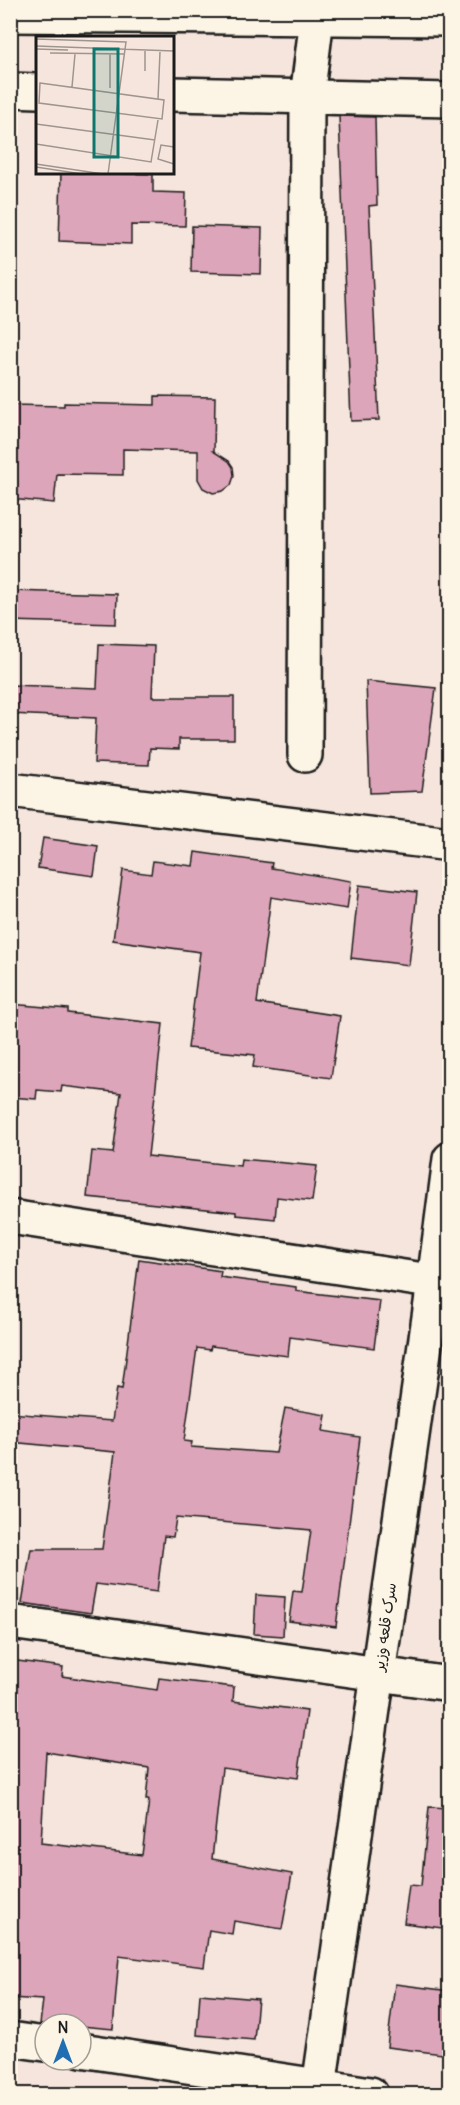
<svg xmlns="http://www.w3.org/2000/svg" width="460" height="2105" viewBox="0 0 460 2105" font-family="Delius,'Playpen Sans Arabic',sans-serif">
<style>
.building{fill:#dda5b9;stroke:#1c1c1c;stroke-width:1.5;fill-rule:evenodd}
.lines{fill:none;stroke-linecap:round;stroke-linejoin:round}
.minor-casing{stroke:#1c1c1c;stroke-width:38}
.minor{stroke:#fcf5e5;stroke-width:33}
.labels{text-anchor:middle;stroke-width:6;stroke-linejoin:round;paint-order:stroke}
.street-label{font-size:15px;fill:#1c1c1c;stroke:#fcf5e5}
.inset-road{fill:none;stroke:#9f958f;stroke-width:1.5}
.view{fill:#0f766e;fill-opacity:0.15;stroke:#0f766e;stroke-width:3}
.inset-edge{fill:none;stroke:#1c1c1c;stroke-width:3}
</style>
<rect width="100%" height="100%" fill="#f6e5dc"/>
<filter id="ink" filterUnits="userSpaceOnUse"><feTurbulence type="fractalNoise" baseFrequency=".0167" numOctaves="2"/><feDisplacementMap in="SourceGraphic" scale="12" xChannelSelector="R" yChannelSelector="G"/><feConvolveMatrix kernelMatrix="1 2 1 2 8 2 1 2 1" color-interpolation-filters="sRGB"/></filter>
<g filter="url(#ink)">
<g class="building">
<path d="M339 116 375 117 377 205 369 206 379 420 351 421Z"/>
<path d="M61 172 153 174V192L186 193 185 226 131 225V244L59 241Z"/>
<path d="M192 226 262 228 261 274 191 272Z"/>
<path d="M155 396 215 397 214 451H213L229 461 233 467 234 476 231 485 223 491 213 493 203 488 198 479V451L123 449V475L57 474 54 503 10 499V405L64 406V403L155 405Z"/>
<path d="M10 591 117 594 116 624 10 621Z"/>
<path d="M99 644 154 646 152 697H234V739H179V749L150 748 149 765 94 763 96 718 10 714V685L97 688Z"/>
<path d="M366 681 436 688 422 791 370 793Z"/>
<path d="M43 838 98 846 94 876 38 868Z"/>
<path d="M195 852 272 863 271 868 351 881 347 909 271 897 257 1003 340 1016 331 1078 253 1067 255 1055 188 1048 200 952 113 940 123 870 151 874 153 861 193 866Z"/>
<path d="M359 885 417 892 409 965 351 958Z"/>
<path d="M10 1004 68 1009V1013L163 1024 148 1156 240 1166 241 1159 317 1166 312 1201 277 1197 275 1219 236 1215V1212L87 1197 92 1151 113 1153 121 1093 62 1086 61 1092 37 1090 36 1099 10 1097Z"/>
<path d="M139 1259 221 1271 220 1277 296 1287V1291L380 1301 374 1348 290 1337 288 1356 211 1346 210 1350 197 1348 184 1441 192 1442 191 1447 276 1453 285 1408 326 1415 323 1431 360 1437 336 1627 289 1621 293 1591 302 1592 311 1530 176 1518 173 1537 164 1536 157 1592 96 1584 91 1613 22 1603 31 1549H102L115 1452 10 1442V1413L112 1421 117 1388 122 1389Z"/>
<path d="M256 1595 285 1597 283 1636 254 1634Z"/>
<path d="M10 1660 63 1667 62 1676 157 1690 159 1678 234 1687 233 1701 307 1711 298 1778 222 1768 212 1859 292 1874 282 1929 234 1921 232 1934 209 1930 204 1967 119 1956 113 2029 81 2026V2024H40L43 2000 10 1998ZM46 1752 149 1768 146 1800H149L142 1855 41 1843Z"/>
<path d="M429 1807 450 1808V1929L404 1923 409 1885 421 1886Z"/>
<path d="M395 1984 450 1991V2055L387 2047Z"/>
<path d="M200 1994 258 1999 254 2040 197 2035Z"/>
</g>
<g class="lines">
<defs>
<g id="minor">
<path d="M10 15 450 19"/>
<path d="M10 90 38 91"/>
<path d="M172 94 450 100"/>
<path d="M305 755 307 97 317 18"/>
<path d="M10 790 450 844"/>
<path d="M10 1217 450 1284"/>
<path d="M10 1622 450 1684"/>
<path d="M10 2039 45 2044"/>
<path d="M81 2050 371 2094"/>
<path d="M318 2094 434 1282 450 1159"/>
</g>
</defs>
<use href="#minor" class="minor-casing"/>
<use href="#minor" class="minor"/>
</g>
</g>
<g class="labels">
<g class="street-label">
<text transform="translate(385 1627) rotate(-82)" y="5">سرک قلعه وزیر</text>
</g>
</g>
<g transform="translate(36 36)">
<rect width="138" height="138" fill="#f6e5dc"/>
<path class="inset-road" d="M0 3 90 6 72 138M0 10 138 15M0 13 32 14M109 15V35M14 17 88 18M4 47 128 64 126 83 3 67ZM36 51 39 18M74 52V18M122 63 124 16M0 88 119 104M0 108 115 126 122 84M138 111 125 109 122 123 138 128M0 128 67 138M0 131 46 138"/>
<path class="view" d="M58 13H82V121H58Z"/>
<rect width="138" height="138" class="inset-edge"/>
</g>
<rect width="460" height="2105" fill="none" stroke="#fcf5e5" stroke-width="36"/>
<rect x="18" y="18" width="424" height="2069" fill="none" stroke="#1c1c1c" stroke-width="2" filter="url(#ink)"/>
<g transform="translate(63 2042)"><circle r="28" fill="#fcf5e5" stroke="#a29e95" stroke-width="1.5"/>
<path d="M0-4.5L10 22L0 15L-10 22Z" fill="#1f6fb2"/>
<text y="-9" font-size="16" font-weight="bold" text-anchor="middle" fill="#1c1c1c">N</text>
</g>
</svg>
